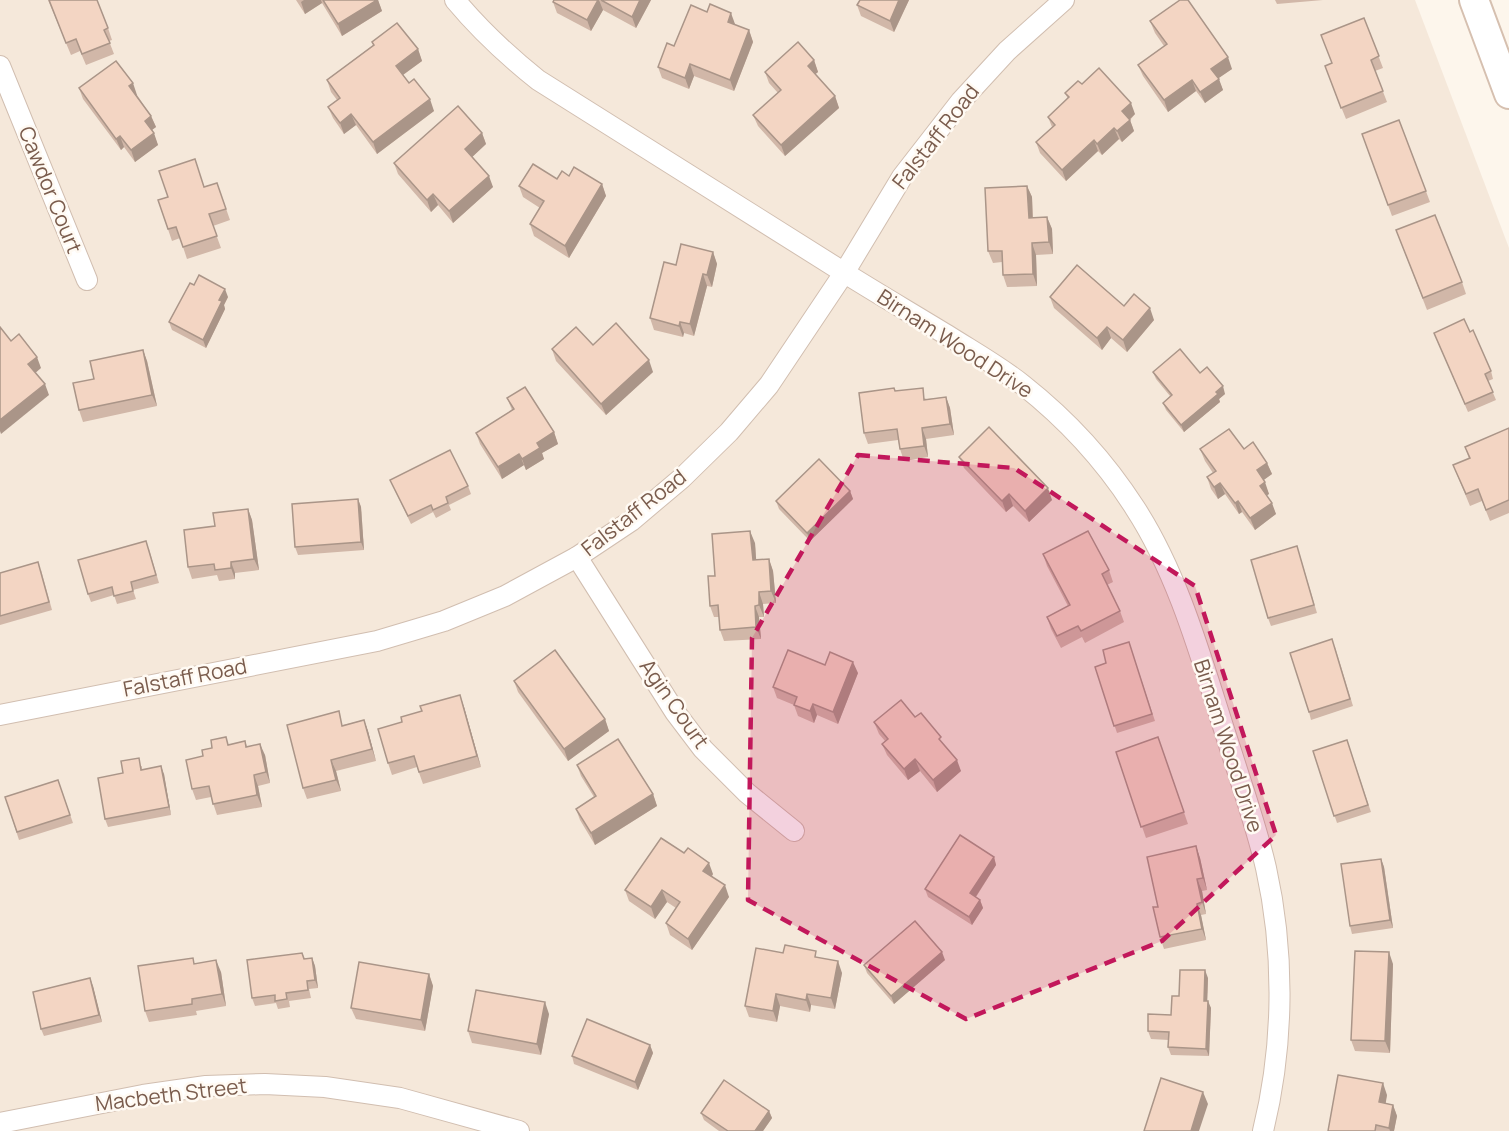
<svg xmlns="http://www.w3.org/2000/svg" width="1509" height="1131" viewBox="0 0 1509 1131" font-family="Manrope,sans-serif">
<style>
.residential{fill:#f5e8da}
.lines{fill:none;stroke-linecap:round;stroke-linejoin:round}
.minor-casing{stroke:#d1beb0;stroke-width:22}
.secondary-casing{stroke:#d6c0b0;stroke-width:32}
.minor{stroke:#fff;stroke-width:20}
.secondary{stroke:#fff;stroke-width:28}
.wall{fill:#d1b7a8}
.shaded-wall{fill:#aa9588}
.building{fill:#f3d5c3;stroke:#aa9588;stroke-width:1.5}
.marked{fill:#c2185b;fill-opacity:0.2;stroke:#c2185b;stroke-width:4.5;stroke-dasharray:12 8;stroke-linejoin:round}
.labels{text-anchor:middle;stroke-width:5;stroke-linejoin:round;paint-order:stroke}
.street-label{font-size:21px;fill:#7a5c4d;stroke:#fffaf3}
</style>
<rect width="100%" height="100%" fill="#fdf6ec"/>
<path class="residential" d="M0 0H1415L1509 248V1131H0Z"/>
<g class="lines">
<defs>
<g id="minor">
<path d="M455 0C480 30 508 56 538 80 639 143 739 207 840 270 875 292 911 313 947 335 972 351 999 366 1023 385 1066 419 1105 461 1135 508 1182 580 1205 673 1232 754 1244 792 1257 829 1266 868 1285 953 1284 1046 1263 1131"/>
<path d="M0 66 87 280"/>
<path d="M577 557 675 712 703 749 747 793 794 831"/>
<path d="M0 715 377 641 444 621 505 596 577 557 631 521 682 478 729 432 769 385 844 273 902 177 961 101 1007 51 1064 0"/>
<path d="M0 1123 143 1095 206 1086 265 1084 325 1087 400 1098 519 1131"/>
</g>
<path id="secondary" d="M1474 0 1509 94"/>
</defs>
<use href="#minor" class="minor-casing"/>
<use href="#secondary" class="secondary-casing"/>
<use href="#minor" class="minor"/>
<use href="#secondary" class="secondary"/>
</g>
<g class="wall">
<path d="M48 0 108 28 112 40 109 41 114 54 86 65 80 51 71 55Z"/>
<path d="M296 0H378L382 11 342 36 322 3 305 14Z"/>
<path d="M554 0H651L636 28 603 10 591 31 557 13 553 2Z"/>
<path d="M860 0H909L894 32 861 16 857 5Z"/>
<path d="M1275 0H1323L1277 4Z"/>
<path d="M1364 18 1383 68 1375 71 1387 102 1346 119 1329 77 1332 63Z"/>
<path d="M1150 21 1232 69 1218 78 1223 90 1205 103 1196 91 1168 112 1143 76 1138 65 1164 46 1155 33Z"/>
<path d="M735 24V25L749 30 753 42 734 91 694 76 689 89 662 78 658 67 674 46Z"/>
<path d="M372 42 418 49 422 61 403 75 409 83 434 111 377 154 356 125 344 134 333 118 328 107 337 100 331 92 327 80 373 45Z"/>
<path d="M814 60 818 72 815 74 835 96 839 108 785 156 758 126 753 115 778 93 769 83 765 72Z"/>
<path d="M1082 84 1135 114 1130 120 1134 131 1122 142 1119 139 1102 155 1098 151 1066 181 1040 153 1036 142 1052 127 1048 117 1068 99 1065 93Z"/>
<path d="M79 88 137 95 151 116 156 127 152 130 158 145 135 162 124 147 121 150 83 99Z"/>
<path d="M1399 120 1430 202 1392 216 1362 134Z"/>
<path d="M482 133 486 144 472 157 493 187 453 223 438 205 431 212 398 174 394 163Z"/>
<path d="M569 176 602 184 606 196 569 258 534 236 530 224 540 208 523 197 519 186Z"/>
<path d="M217 183 230 220 213 226 221 248 187 259 180 238 172 241 158 200Z"/>
<path d="M1027 186 1032 197 1033 218 1047 217 1052 229 1053 254 1036 255 1037 286 1007 287 1003 275 1002 262 993 263 988 251Z"/>
<path d="M1396 230 1462 282 1466 294 1427 310Z"/>
<path d="M713 252 717 264 712 287 707 286 694 336 684 333 683 337 654 330 650 318 676 265Z"/>
<path d="M194 285 228 297 224 305 225 309 206 348 172 330 169 322Z"/>
<path d="M1050 297 1124 306 1154 320 1127 352 1111 338 1102 350 1054 308Z"/>
<path d="M1470 332 1491 371 1493 379 1488 381 1496 400 1468 412 1434 333Z"/>
<path d="M593 345 653 372 606 415 556 361 552 349Z"/>
<path d="M143 350 147 361 157 406 83 422 79 410 94 379Z"/>
<path d="M1153 372 1200 373 1225 394 1219 399 1220 402 1184 432 1166 410 1163 403 1170 396 1156 379Z"/>
<path d="M896 391 927 399 946 397 950 408 954 435 926 439 928 457 904 461 900 449 898 440 868 444 864 433Z"/>
<path d="M507 398 554 432 558 444 542 453 544 459 526 470 524 465 502 479 480 444 476 433 512 410Z"/>
<path d="M1509 428V513L1490 521 1482 501 1470 506 1453 465 1469 459 1465 447Z"/>
<path d="M1200 449H1244L1267 463 1272 474 1263 480 1269 494 1267 495 1276 514 1255 530 1242 512 1239 514 1225 494 1218 499 1211 489 1207 477 1213 473 1205 461Z"/>
<path d="M959 457 1052 500 1029 522 1013 506 1006 512 964 468Z"/>
<path d="M390 480 468 486 471 494 449 505 451 510 436 518 433 512 411 524Z"/>
<path d="M850 491 853 499 810 541 779 509 776 501Z"/>
<path d="M358 499 361 507 364 550 298 555 295 547Z"/>
<path d="M248 509 252 520 259 570 235 573V579L219 581 217 575 192 579 188 567 215 526Z"/>
<path d="M755 543 756 560 769 559 773 571 776 603 763 604 764 617H759L761 639 724 641 720 630 719 617H714L710 606 715 576Z"/>
<path d="M1297 546 1317 613 1271 626 1268 618Z"/>
<path d="M149 549 159 583 133 590 136 599 117 604 114 595 91 602 88 594Z"/>
<path d="M1043 554 1109 570 1113 582 1107 585 1120 611 1124 622 1085 643 1082 637 1061 648 1051 629 1047 617 1068 606 1047 566Z"/>
<path d="M41 570 52 610 0 625V573Z"/>
<path d="M1129 642 1155 721 1117 733 1095 667 1106 663Z"/>
<path d="M1335 647 1353 706 1311 720 1309 712Z"/>
<path d="M825 665 858 673 838 724 817 715 814 723 798 716 794 705 777 698 773 687Z"/>
<path d="M514 681 605 719 609 731 568 761 518 692Z"/>
<path d="M464 707 481 767 423 784 417 767 392 775 388 763 402 722 422 711Z"/>
<path d="M915 717 944 745 961 771 937 792 920 771 908 780 887 755 882 744 885 741 879 734 874 722Z"/>
<path d="M364 720 368 731 376 761 336 771 341 791 307 799 303 788 343 725Z"/>
<path d="M1158 737 1188 824 1146 838 1116 752Z"/>
<path d="M1347 740 1371 812 1337 823 1313 751Z"/>
<path d="M245 741 247 746 265 755 270 783 258 786 262 807 217 815 211 797 196 800 192 789 203 756 229 745Z"/>
<path d="M577 765 653 794 657 806 595 845 580 820 576 809 594 797 581 776Z"/>
<path d="M142 766V769L164 774 171 815 108 827 105 819 123 773Z"/>
<path d="M58 780 73 823 19 840 5 797Z"/>
<path d="M1196 846 1200 858 1207 890 1202 891 1206 914 1201 915 1206 940 1164 949 1160 937 1158 907Z"/>
<path d="M994 857 996 865 976 897 980 900 983 908 972 925 928 897 925 889Z"/>
<path d="M1381 859 1384 867 1393 928 1352 934 1350 926Z"/>
<path d="M713 874 712 876 729 897 692 950 670 935 666 923 676 908 667 902 655 919 629 901 625 890Z"/>
<path d="M302 953 305 959 312 958 315 966 318 988 309 989 311 998 289 1001 290 1007 278 1009 276 1003 255 1006 252 998Z"/>
<path d="M783 953 818 957 842 973 835 1009 811 1005 810 1012 780 1006 777 1022 749 1017 745 1006Z"/>
<path d="M945 960 894 1004 867 973 864 965Z"/>
<path d="M195 964 221 972 226 1006 196 1011 197 1015 149 1022 145 1011Z"/>
<path d="M1393 964 1390 1053 1355 1051 1351 1040Z"/>
<path d="M429 974 433 986 425 1031 356 1019 351 1008Z"/>
<path d="M1208 978 1207 1001 1211 1008 1209 1056 1171 1055 1168 1047 1169 1040 1151 1039 1148 1031 1171 1015 1179 996Z"/>
<path d="M93 986 102 1022 44 1036 41 1029Z"/>
<path d="M549 1014 541 1055 472 1043 468 1031Z"/>
<path d="M650 1045 653 1053 638 1090 574 1064 572 1056Z"/>
<path d="M1387 1095 1385 1103 1393 1105 1397 1116 1394 1131H1328Z"/>
<path d="M769 1111 772 1118 763 1131H719L704 1120 701 1113Z"/>
</g>
<g class="shaded-wall">
<path d="M304 0H321L322 3 305 14 301 2Z"/>
<path d="M377 0H378L382 11 342 36 338 24Z"/>
<path d="M598 0H599L603 10 591 31 587 20Z"/>
<path d="M640 0H651L636 28 632 17Z"/>
<path d="M899 0H909L894 32 890 21Z"/>
<path d="M731 13 735 24 732 33 728 22Z"/>
<path d="M749 30 753 42 734 91 730 80Z"/>
<path d="M418 49 422 61 400 77 396 66Z"/>
<path d="M1228 57 1232 69 1216 80 1211 69Z"/>
<path d="M814 60 818 72 812 77 808 66Z"/>
<path d="M690 64 694 76 689 89 685 78Z"/>
<path d="M1219 79 1223 90 1205 103 1200 92Z"/>
<path d="M1192 80 1196 91 1168 112 1164 100Z"/>
<path d="M133 83 137 95 133 97 129 86Z"/>
<path d="M835 96 839 108 785 156 781 145Z"/>
<path d="M430 99 434 111 377 154 373 142Z"/>
<path d="M1131 103 1135 114 1126 123 1122 111Z"/>
<path d="M351 114 356 125 344 134 340 123Z"/>
<path d="M151 116 156 127 149 132 145 121Z"/>
<path d="M1130 120 1134 131 1122 142 1117 131Z"/>
<path d="M1114 128 1119 139 1102 155 1097 144Z"/>
<path d="M154 133 158 145 135 162 131 150Z"/>
<path d="M482 133 486 144 469 160 465 149Z"/>
<path d="M120 136 124 147 121 150 116 139Z"/>
<path d="M1094 140 1098 151 1066 181 1062 170Z"/>
<path d="M489 176 493 187 453 223 449 211Z"/>
<path d="M602 184 606 196 569 258 565 246Z"/>
<path d="M1027 186 1032 197 1033 230 1029 218Z"/>
<path d="M433 194 438 205 431 212 427 200Z"/>
<path d="M1047 217 1052 229 1053 254 1049 242Z"/>
<path d="M1032 243 1036 255 1037 286 1033 274Z"/>
<path d="M713 252 717 264 712 287 707 275Z"/>
<path d="M703 274 707 286 694 336 690 324Z"/>
<path d="M225 289 228 297 224 305 225 309 206 348 203 340 219 300Z"/>
<path d="M1150 308 1154 320 1127 352 1123 340Z"/>
<path d="M680 322 684 333 683 337 679 326Z"/>
<path d="M1107 327 1111 338 1102 350 1097 338Z"/>
<path d="M143 350 147 361 157 406 152 395Z"/>
<path d="M37 357 41 368 33 375 28 364Z"/>
<path d="M649 360 653 372 606 415 601 404Z"/>
<path d="M45 384 49 395 1 434 0 431V420Z"/>
<path d="M1223 386 1225 394 1219 399 1220 402 1184 432 1181 425Z"/>
<path d="M946 397 950 408 954 435 950 424Z"/>
<path d="M922 428 926 439 928 457 924 446Z"/>
<path d="M554 432 558 444 542 453 544 459 526 470 522 459 537 443Z"/>
<path d="M519 454 524 465 502 479 498 467Z"/>
<path d="M1267 463 1272 474 1261 482 1257 470Z"/>
<path d="M1265 482 1269 494 1264 497 1260 486Z"/>
<path d="M1220 483 1225 494 1218 499 1214 487Z"/>
<path d="M1048 488 1052 500 1029 522 1025 511Z"/>
<path d="M850 491 853 499 810 541 807 533Z"/>
<path d="M1009 494 1013 506 1006 512 1002 501Z"/>
<path d="M358 499 361 507 364 550 361 542Z"/>
<path d="M1238 501 1242 512 1239 514 1235 503Z"/>
<path d="M1272 503 1276 514 1255 530 1250 518Z"/>
<path d="M248 509 252 520 259 570 254 559Z"/>
<path d="M750 531 755 543 757 572 753 560Z"/>
<path d="M769 559 773 571 776 603 771 591Z"/>
<path d="M231 562 235 573V579L231 568Z"/>
<path d="M759 592 763 604 764 617 759 605Z"/>
<path d="M755 606 759 617 761 639 756 627Z"/>
<path d="M853 662 858 673 838 724 833 712Z"/>
<path d="M460 695 464 707 481 767 477 756Z"/>
<path d="M813 704 817 715 814 723 810 711Z"/>
<path d="M605 719 609 731 568 761 564 749Z"/>
<path d="M364 720 368 731 376 761 372 749Z"/>
<path d="M260 744 265 755 270 783 266 772Z"/>
<path d="M915 759 920 771 908 780 904 769Z"/>
<path d="M331 760 336 771 341 791 336 780Z"/>
<path d="M957 760 961 771 937 792 933 780Z"/>
<path d="M161 766 164 774 171 815 169 807Z"/>
<path d="M254 775 258 786 262 807 257 795Z"/>
<path d="M653 794 657 806 595 845 591 833Z"/>
<path d="M1196 846 1200 858 1207 890 1203 878Z"/>
<path d="M994 857 996 865 973 901 970 893Z"/>
<path d="M1381 859 1384 867 1393 928 1390 920Z"/>
<path d="M709 863 713 874 708 882 703 871Z"/>
<path d="M1197 879 1202 891 1206 914 1202 902Z"/>
<path d="M725 885 729 897 692 950 688 939Z"/>
<path d="M662 890 667 902 655 919 651 907Z"/>
<path d="M980 900 983 908 972 925 969 917Z"/>
<path d="M1197 904 1201 915 1206 940 1202 929Z"/>
<path d="M942 952 945 960 894 1004 891 996Z"/>
<path d="M1389 952 1393 964 1390 1053 1385 1041Z"/>
<path d="M312 958 315 966 318 988 315 980Z"/>
<path d="M216 960 221 972 226 1006 222 994Z"/>
<path d="M838 961 842 973 835 1009 831 998Z"/>
<path d="M1205 970 1208 978 1207 1008 1204 1001Z"/>
<path d="M429 974 433 986 425 1031 421 1020Z"/>
<path d="M90 978 93 986 102 1022 99 1015Z"/>
<path d="M776 994 780 1006 777 1022 773 1011Z"/>
<path d="M807 994 811 1005 810 1012 806 1000Z"/>
<path d="M1208 1001 1211 1008 1209 1056 1206 1049Z"/>
<path d="M545 1002 549 1014 541 1055 537 1044Z"/>
<path d="M650 1045 653 1053 638 1090 635 1082Z"/>
<path d="M1383 1083 1387 1095 1384 1114 1379 1102Z"/>
<path d="M1203 1092 1208 1104 1199 1131H1191Z"/>
<path d="M1393 1105 1397 1116 1394 1131H1390L1389 1128Z"/>
<path d="M769 1111 772 1118 763 1131H755Z"/>
</g>
<g class="building">
<path d="M49 0H97L108 28 104 30 110 43 82 54 76 39 66 43Z"/>
<path d="M323 0H377L338 24Z"/>
<path d="M554 0H598L587 20 553 2Z"/>
<path d="M601 0H640L632 17Z"/>
<path d="M860 0H899L890 21 857 5Z"/>
<path d="M1180 0H1188L1228 57 1211 69 1219 79 1200 92 1192 80 1164 100 1138 65 1167 44 1150 21Z"/>
<path d="M710 4 731 13 728 22 749 30 730 80 690 64 685 78 658 67 667 43 674 46 691 5 707 12Z"/>
<path d="M1364 18 1379 56 1371 60 1383 91 1341 108 1325 66 1332 63 1321 35Z"/>
<path d="M397 23 418 49 396 66 409 83 414 79 430 99 373 142 351 114 340 123 328 107 340 98 327 80 374 45 372 42Z"/>
<path d="M798 42 814 60 808 66 835 96 781 145 753 115 781 90 765 72Z"/>
<path d="M116 61 133 83 129 86 151 116 145 121 154 133 131 150 120 136 116 139 79 88Z"/>
<path d="M1099 68 1131 103 1122 111 1130 120 1117 131 1114 128 1097 144 1094 140 1062 170 1036 142 1055 125 1048 117 1069 97 1065 93 1078 81 1082 84Z"/>
<path d="M458 106 482 133 465 149 489 176 449 211 433 194 427 200 394 163Z"/>
<path d="M1399 120 1426 191 1388 205 1362 134Z"/>
<path d="M195 159 204 187 217 183 226 209 209 214 217 236 183 247 176 227 168 229 158 200 168 197 159 171Z"/>
<path d="M533 164 557 179 562 171 569 176 574 167 602 184 565 246 530 224 544 201 519 186Z"/>
<path d="M1027 186 1029 218 1047 217 1049 242 1032 243 1033 274 1003 275 1002 251H988L985 188Z"/>
<path d="M1435 215 1462 282 1423 298 1396 230Z"/>
<path d="M681 244 713 252 707 275 703 274 690 324 680 322 679 326 650 318 664 262 676 265Z"/>
<path d="M1077 265 1124 306 1134 294 1150 308 1123 340 1107 327 1097 338 1050 297Z"/>
<path d="M199 275 225 289 219 300 222 301 203 340 169 322 190 283 194 285Z"/>
<path d="M1464 319 1470 332 1473 330 1491 371 1485 374 1493 392 1465 404 1434 333Z"/>
<path d="M616 323 649 360 601 404 552 349 576 327 593 345Z"/>
<path d="M0 327 11 341 19 334 37 357 28 364 45 384 0 420Z"/>
<path d="M1180 349 1200 373 1207 367 1223 386 1216 392 1218 394 1181 425 1163 403 1172 395 1153 372Z"/>
<path d="M143 350 152 395 79 410 73 383 94 379 90 361Z"/>
<path d="M525 387 554 432 537 443 540 448 522 459 519 454 498 467 476 433 514 409 507 398Z"/>
<path d="M894 388 895 391 923 388 924 400 946 397 950 424 922 428 924 446 900 449 897 429 864 433 859 393Z"/>
<path d="M989 427 1048 488 1025 511 1009 494 1002 501 959 457Z"/>
<path d="M1509 428V500L1486 510 1478 489 1466 494 1453 465 1470 458 1465 447Z"/>
<path d="M1229 429 1244 449 1253 442 1267 463 1257 470 1265 482 1260 486 1272 503 1250 518 1238 501 1235 503 1220 483 1214 487 1207 477 1216 471 1200 449Z"/>
<path d="M450 450 468 486 446 497 448 503 433 510 431 505 408 516 390 480Z"/>
<path d="M819 459 850 491 807 533 776 501Z"/>
<path d="M358 499 361 542 295 547 292 504Z"/>
<path d="M248 509 254 559 231 562V568L215 570 214 564 188 567 184 530 215 526 213 513Z"/>
<path d="M750 531 753 560 769 559 771 591 759 592V605L755 606 756 627 720 630 718 605 710 606 708 576H715L712 534Z"/>
<path d="M1088 531 1109 570 1102 574 1120 611 1081 631 1078 626 1057 636 1047 617 1070 605 1043 554Z"/>
<path d="M146 541 156 575 131 582 133 591 114 596 112 587 88 594 78 560Z"/>
<path d="M1297 546 1314 605 1268 618 1251 560Z"/>
<path d="M38 562 49 602 0 616V573Z"/>
<path d="M1332 639 1350 699 1309 712 1290 653Z"/>
<path d="M1129 642 1152 714 1114 726 1095 667 1106 663 1103 650Z"/>
<path d="M555 650 605 719 564 749 514 681Z"/>
<path d="M788 650 825 665 830 652 853 662 833 712 813 704 810 711 794 705 797 697 773 687Z"/>
<path d="M460 695 477 756 419 772 414 756 388 763 378 729 402 722 401 717 422 711 420 706Z"/>
<path d="M901 700 915 717 921 713 941 737 939 739 957 760 933 780 915 759 904 769 882 744 888 739 874 722Z"/>
<path d="M339 711 342 726 364 720 372 749 331 760 336 780 303 788 287 725Z"/>
<path d="M226 737 228 745 245 741 246 747 260 744 266 772 254 775 257 795 213 804 209 786 192 789 186 760 203 756 202 750 212 748 211 740Z"/>
<path d="M1158 737 1184 812 1141 827 1116 752Z"/>
<path d="M618 739 653 794 591 833 576 809 596 796 577 765Z"/>
<path d="M1347 740 1368 805 1334 816 1313 751Z"/>
<path d="M139 758 141 770 161 766 169 807 105 819 98 778 123 773 121 761Z"/>
<path d="M58 780 70 815 17 832 5 797Z"/>
<path d="M960 835 994 857 970 893 980 900 969 917 925 889Z"/>
<path d="M661 838 684 853 688 848 709 863 703 871 725 885 688 939 666 923 680 902 662 890 651 907 625 890Z"/>
<path d="M1196 846 1203 878 1197 879 1202 902 1197 904 1202 929 1160 937 1153 907H1158L1147 857Z"/>
<path d="M1381 859 1390 920 1350 926 1341 864Z"/>
<path d="M915 921 942 952 891 996 864 965Z"/>
<path d="M785 945 816 951 815 957 838 961 831 998 807 994 806 1000 776 994 773 1011 745 1006 756 948 783 953Z"/>
<path d="M1355 951 1389 952 1385 1041 1351 1040Z"/>
<path d="M302 953 304 959 312 958 315 980 307 981 308 990 286 993 287 999 275 1001V995L252 998 247 960Z"/>
<path d="M193 958 194 964 216 960 222 994 192 999V1004L145 1011 138 966Z"/>
<path d="M359 962 429 974 421 1020 351 1008Z"/>
<path d="M1180 970H1205L1204 1001H1208L1206 1049 1168 1047 1169 1032 1148 1031V1014L1171 1015 1172 996H1179Z"/>
<path d="M90 978 99 1015 41 1029 33 992Z"/>
<path d="M476 990 545 1002 537 1044 468 1031Z"/>
<path d="M587 1019 650 1045 635 1082 572 1056Z"/>
<path d="M1338 1075 1383 1083 1379 1102 1393 1105 1389 1128 1376 1125 1375 1131H1328Z"/>
<path d="M1161 1078 1203 1092 1191 1131H1144Z"/>
<path d="M724 1080 769 1111 755 1131H728L701 1113Z"/>
</g>
<path class="marked" d="M858 455 1014 468 1195 586 1276 835 1162 941 966 1019 748 900 752 638Z"/>
<g class="labels">
<g class="street-label">
<text transform="translate(936 137) rotate(-52)" y="7">Falstaff Road</text>
<text transform="translate(50 190) rotate(68)" y="7">Cawdor Court</text>
<text transform="translate(955 344) rotate(33)" y="7">Birnam Wood Drive</text>
<text transform="translate(634 513) rotate(-38)" y="7">Falstaff Road</text>
<text transform="translate(185 678) rotate(-11)" y="7">Falstaff Road</text>
<text transform="translate(674 704) rotate(55)" y="7">Agin Court</text>
<text transform="translate(1228 746) rotate(72)" y="7">Birnam Wood Drive</text>
<text transform="translate(171 1095) rotate(-7)" y="7">Macbeth Street</text>
</g>
</g>
</svg>
